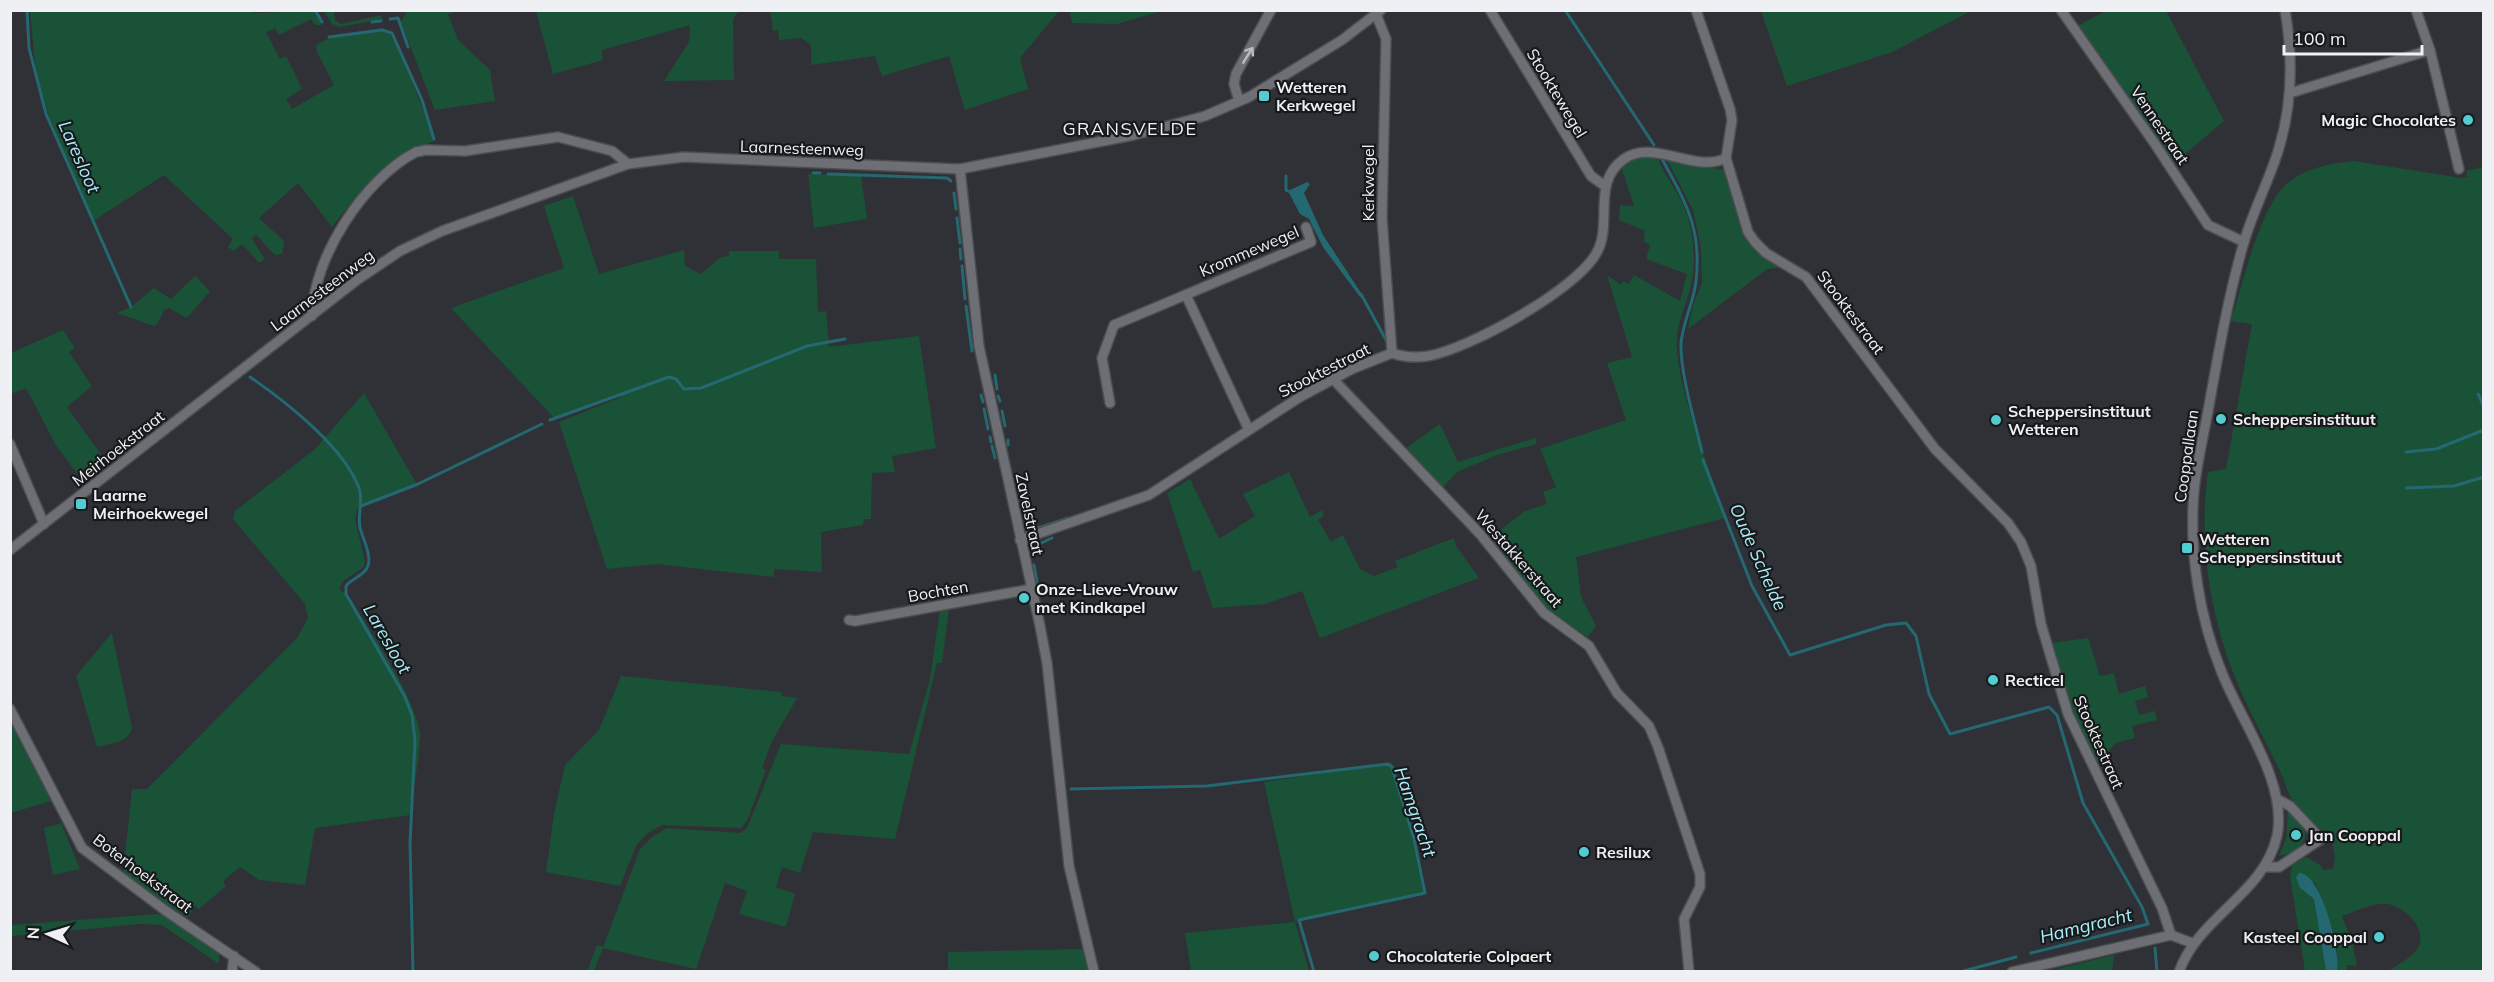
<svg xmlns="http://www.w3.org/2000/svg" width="2494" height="982" viewBox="0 0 2494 982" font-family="Mulish,sans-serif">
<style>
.green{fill:#1a5237}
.water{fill:#246872}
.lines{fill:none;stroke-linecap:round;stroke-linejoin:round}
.stream{stroke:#246872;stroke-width:3}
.minor-casing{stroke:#4b4d50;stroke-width:12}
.minor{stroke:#6d6f75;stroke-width:9}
.oneway{stroke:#bbbcc1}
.poi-dot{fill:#52ccd0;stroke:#18191b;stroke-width:2}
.labels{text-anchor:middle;stroke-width:4.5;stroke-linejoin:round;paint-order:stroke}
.poi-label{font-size:16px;font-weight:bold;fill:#eff0f3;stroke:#18191b;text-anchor:start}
.street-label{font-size:16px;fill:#eff0f3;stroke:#18191b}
.neighbourhood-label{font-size:18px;letter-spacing:1.5px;fill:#eff0f3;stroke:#18191b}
.water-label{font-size:18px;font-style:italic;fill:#aaeef9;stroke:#18191b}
</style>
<rect width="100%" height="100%" fill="#2f3136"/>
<g class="green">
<path d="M252 10 254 13 314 11 322 25H315L311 19 279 35 275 28 266 32 280 59 286 56 302 89 286 99 292 109 334 85 317 52 316 46C333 32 363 34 383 32L390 34 399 49 435 140C427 146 414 146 405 153 379 170 351 202 332 227L298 183 259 218 284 241 282 254 275 255 257 236 254 235 252 239 265 259 259 263 242 244 234 251 228 247 233 239 164 175 93 221 49 117 36 75 30 11Z"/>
<path d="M1073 10H1161V11L1117 24 1072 23 1070 14Z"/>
<path d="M324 11H338L334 12 335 20 341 24 381 15 382 19 340 27 332 24Z"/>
<path d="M407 11H458L448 14 458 40 490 70 495 101 435 110 401 22Z"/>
<path d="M536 11H739L733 19 734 80 664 81 689 42 690 25 602 50 603 60 553 74Z"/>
<path d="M770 11V10L1059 11 1020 58 1028 89 965 110 949 56 882 76 875 56 811 65V45L801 38 779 40 778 30 773 31Z"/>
<path d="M1761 11H1971L1892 52 1787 86Z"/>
<path d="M2106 11H2166L2224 121 2172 165 2077 26Z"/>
<path d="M1640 156 1658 158C1664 176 1677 189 1684 207 1692 225 1696 255 1693 274 1690 300 1674 324 1677 350 1682 405 1709 464 1725 518L1576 557 1581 597 1596 626 1588 637 1546 610 1490 538 1525 511 1547 504 1543 492 1556 487 1540 449 1626 420 1607 363 1632 357 1607 275 1621 285 1623 281 1629 284 1634 275 1680 301 1687 274 1646 259 1650 245 1644 242 1645 231 1619 220 1620 205 1634 206 1621 166Z"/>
<path d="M1667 160 1725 170 1738 220 1749 243 1782 267 1767 269 1688 329 1693 305 1702 283 1701 249 1693 210Z"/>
<path d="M2354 161 2461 178 2467 177 2466 171 2483 167V971H2388C2397 965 2413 957 2418 948 2428 929 2405 906 2387 904 2372 902 2355 912 2342 916L2352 941 2357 966 2347 965V971H2337L2336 942 2315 883 2300 888 2314 899 2326 971H2305L2290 876 2292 865 2306 857 2320 865 2323 870 2333 869 2335 858 2331 835C2310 826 2289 802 2284 780 2267 742 2245 706 2231 667 2208 604 2199 538 2208 472L2226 469 2252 324 2231 321C2242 286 2261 203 2289 182 2306 168 2333 163 2354 161Z"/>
<path d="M808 174 861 176 867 219 814 228Z"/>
<path d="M573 196 599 274 684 250 685 266 701 274 721 257 729 256V251H779V259H816L818 312 826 311 829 347 919 336 936 448 892 456 895 472 872 473 871 519H864L863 525 821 532 822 572 774 569V577L657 564 607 569 559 422 621 397 620 394 555 419 451 308 564 268 544 206Z"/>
<path d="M195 276 210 291 187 318 169 308 164 310 158 323 154 326 117 313 131 307 154 288 171 299Z"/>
<path d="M63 330 75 348 69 352 92 386 67 407 107 463 83 481 57 447 26 388 11 394V353Z"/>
<path d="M364 393 416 483 357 509 355 519 365 561 364 567 343 581 339 590 347 594C365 623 421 705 420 737 419 762 413 789 410 815L315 828 305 885 259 880 240 867 223 881 226 886 199 909 195 906 188 918 123 875 132 789H147L297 638 308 618 305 604 233 519 235 511 314 450Z"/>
<path d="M1440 424 1458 462 1535 438 1537 444 1497 455 1457 472 1443 487 1406 448Z"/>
<path d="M1289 472 1310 517 1322 510 1324 515 1318 520 1331 542 1343 535 1360 569 1374 576 1398 567 1395 561 1454 538 1456 546 1479 578 1320 638 1302 591 1265 604 1213 608 1200 570 1193 572 1167 493 1190 479 1219 539 1255 516 1243 494Z"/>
<path d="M949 608 942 663H937L895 839 813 832 800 873 782 867 776 887 795 894 786 927 739 914 747 891 725 883 696 969 603 948 594 971 587 972 597 945 603 947 640 849 652 837 667 828 740 833 747 828 781 744 909 754 930 679 940 609Z"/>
<path d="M112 633 132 728C128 743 111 743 97 747L76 676Z"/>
<path d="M2088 638 2100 676 2114 673 2119 694 2145 686 2148 697 2135 701 2139 715 2155 711 2157 720 2132 726 2135 738 2116 743 2096 764 2076 718 2051 643Z"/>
<path d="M621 676 781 692V696L797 698 772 741 762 768 766 770 747 821 741 828 662 825 648 833 637 844 620 886 546 872 554 814 565 765 599 730Z"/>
<path d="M10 721 51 801 11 813Z"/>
<path d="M1392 763 1427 893 1295 922 1309 971H1191L1185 933 1295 922 1264 782Z"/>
<path d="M2288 810 2306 830C2305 847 2295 852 2279 856L2286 838Z"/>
<path d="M61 823 80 869 53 875 44 828Z"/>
<path d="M158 914 170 917 219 954V964L162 925 142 924 11 936V925Z"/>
<path d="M1084 949 1089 970 948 971V952Z"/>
<path d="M2114 955 2112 971H2049Z"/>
</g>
<g class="water">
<path d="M1307 182 1310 184 1304 193 1323 235 1363 296 1360 297 1323 247 1309 219 1300 214 1288 191Z"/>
<path d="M2299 873C2321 872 2341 952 2337 971H2326L2314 899 2300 888 2296 877Z"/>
</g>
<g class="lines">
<g class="stream">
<path d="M27 10 29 48 46 114 131 307"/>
<path d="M315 10 322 22"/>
<path d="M1565 10 1654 145"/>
<path d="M390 19 398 18 408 47"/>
<path d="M372 22 381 21"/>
<path d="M329 37 382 30 392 33 422 100 434 139"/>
<path d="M1662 159C1686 203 1702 229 1696 281 1694 302 1683 321 1681 343 1680 373 1695 422 1702 452"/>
<path d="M813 173H820"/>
<path d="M828 174 947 178 951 181"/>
<path d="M1286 176V190L1292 193"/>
<path d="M954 193 956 209"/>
<path d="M957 218 960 243"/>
<path d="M960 249 961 259"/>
<path d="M962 266 965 299"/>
<path d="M1361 294 1386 340"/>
<path d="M966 306 972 351"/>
<path d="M995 375 997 389"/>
<path d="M250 377C285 401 344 447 359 488 364 501 357 514 360 528 363 539 373 558 367 568 363 576 351 579 346 586V594L404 695 412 715 415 741 410 843 413 972"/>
<path d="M2478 394 2484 407"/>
<path d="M981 395 983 402"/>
<path d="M998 396 1000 401"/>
<path d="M984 409 988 429"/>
<path d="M1002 411 1005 426"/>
<path d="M550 420 669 377 676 379 684 389 701 388 807 346 845 339"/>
<path d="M990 437 991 442"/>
<path d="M1008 440V445"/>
<path d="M992 446 995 458"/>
<path d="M2406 452 2436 449 2484 430"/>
<path d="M1703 460 1752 586 1790 655 1886 625 1906 623 1916 636 1929 694 1950 734 2049 707 2057 715 2083 803 2142 907 2148 924 2031 953"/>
<path d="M2406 488 2454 486 2484 477"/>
<path d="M361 506 418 484 542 424"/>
<path d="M1035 529 1068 518"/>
<path d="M1032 554 1037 545 1052 538"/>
<path d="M1034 565 1039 593"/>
<path d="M1071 789 1207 786 1388 764 1392 767 1414 839 1425 893 1299 920 1314 972"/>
<path d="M2155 948 2157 972"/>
<path d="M1960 972 2016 957"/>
</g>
<defs>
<g id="minor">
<path d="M1490 10 1591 176 1605 186"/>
<path d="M1696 10 1730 109 1732 120 1726 158 1748 232 1755 242 1766 253 1806 277 1935 449 2008 523 2021 542 2031 566 2041 624 2068 714 2162 908 2171 935"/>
<path d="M2061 10 2155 144 2208 225 2244 242"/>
<path d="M2416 10 2430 50 2459 169"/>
<path d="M1376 14 1386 39 1382 218 1392 353"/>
<path d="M2290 93 2430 50"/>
<path d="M1239 101 1234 84 1236 74 1271 10"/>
<path d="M960 169 979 346 1040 626 1047 663 1069 866 1094 972"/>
<path d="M1186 295 1248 428"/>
<path d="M312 316C313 258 364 179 416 152L426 150 465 151 558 137 612 151 628 164"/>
<path d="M1333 379 1480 534 1544 613 1589 646 1617 693 1649 726 1658 747 1700 874V887L1684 919 1689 972"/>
<path d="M1110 403 1102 358 1114 325 1311 242 1306 227"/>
<path d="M10 444 44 524"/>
<path d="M1020 540 1149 495 1300 397 1352 369 1392 353C1403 357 1416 358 1428 356 1469 349 1578 289 1597 252 1613 223 1591 182 1624 159 1653 138 1695 174 1726 158"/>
<path d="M10 550 357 280 400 251 442 231 628 164 684 157 960 169 1134 135 1205 116 1249 97 1342 40 1381 10"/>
<path d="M849 620 855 621 1031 589"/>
<path d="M10 709 82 848 166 911 256 972"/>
<path d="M2264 867H2279L2321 839 2290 806 2277 799"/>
<path d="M232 972 234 956"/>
<path d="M2012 972 2171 935 2192 943"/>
<path d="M2179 972C2198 917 2264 894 2277 836 2288 783 2241 721 2222 673 2199 617 2189 552 2194 491 2197 461 2205 430 2210 400 2219 350 2228 299 2242 249 2251 214 2269 182 2279 148 2293 102 2293 57 2285 10"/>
</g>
</defs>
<use href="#minor" class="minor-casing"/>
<use href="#minor" class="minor"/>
</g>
<defs><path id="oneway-shaft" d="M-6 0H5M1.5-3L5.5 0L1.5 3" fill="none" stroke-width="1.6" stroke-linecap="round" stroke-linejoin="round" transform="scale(1.5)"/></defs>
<use class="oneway" href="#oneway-shaft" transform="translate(1248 55) rotate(-58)"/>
<g class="poi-dot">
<rect x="1258" y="90" width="12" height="12" rx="3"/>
<circle cx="2468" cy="120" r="6"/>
<circle cx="2221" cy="419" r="6"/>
<circle cx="1996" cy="420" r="6"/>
<rect x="75" y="498" width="12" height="12" rx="3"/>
<rect x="2181" y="542" width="12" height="12" rx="3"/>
<circle cx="1024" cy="598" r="6"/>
<circle cx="1993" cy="680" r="6"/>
<circle cx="2296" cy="835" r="6"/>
<circle cx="1584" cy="852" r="6"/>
<circle cx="2379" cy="937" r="6"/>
<circle cx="1374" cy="956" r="6"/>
</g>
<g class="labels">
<g class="poi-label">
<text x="1276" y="93">Wetteren<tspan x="1276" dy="18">Kerkwegel</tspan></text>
<text x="2456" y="126" text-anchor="end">Magic Chocolates</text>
<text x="2008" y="417">Scheppersinstituut<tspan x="2008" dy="18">Wetteren</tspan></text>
<text x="2233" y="425">Scheppersinstituut</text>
<text x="93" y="501">Laarne<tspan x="93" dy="18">Meirhoekwegel</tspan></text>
<text x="2199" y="545">Wetteren<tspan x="2199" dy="18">Scheppersinstituut</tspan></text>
<text x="1036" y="595">Onze-Lieve-Vrouw<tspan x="1036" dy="18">met Kindkapel</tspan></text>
<text x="2005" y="686">Recticel</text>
<text x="2308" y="841">Jan Cooppal</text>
<text x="1596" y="858">Resilux</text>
<text x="2367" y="943" text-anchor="end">Kasteel Cooppal</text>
<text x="1386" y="962">Chocolaterie Colpaert</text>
</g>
<g class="street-label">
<text transform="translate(1557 93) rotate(59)" y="6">Stooktewegel</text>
<text transform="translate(2160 125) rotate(56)" y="6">Vennestraat</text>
<text transform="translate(802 148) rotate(2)" y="6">Laarnesteenweg</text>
<text transform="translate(1368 183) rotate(-90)" y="6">Kerkwegel</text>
<text transform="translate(1249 251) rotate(-23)" y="6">Krommewegel</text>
<text transform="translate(322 290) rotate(-37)" y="6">Laarnesteenweg</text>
<text transform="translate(1851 312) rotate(53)" y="6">Stooktestraat</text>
<text transform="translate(1324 370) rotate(-27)" y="6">Stooktestraat</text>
<text transform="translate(118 448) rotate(-38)" y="6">Meirhoekstraat</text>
<text transform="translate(2186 456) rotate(-82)" y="6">Cooppallaan</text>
<text transform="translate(1030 514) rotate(78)" y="6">Zavelstraat</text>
<text transform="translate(1519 558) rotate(49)" y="6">Westakkerstraat</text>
<text transform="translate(938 591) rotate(-10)" y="6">Bochten</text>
<text transform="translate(2099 742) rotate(66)" y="6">Stooktestraat</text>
<text transform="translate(143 873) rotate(37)" y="6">Boterhoekstraat</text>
</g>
<g class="neighbourhood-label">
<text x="1130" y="135">GRANSVELDE</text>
</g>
<g class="water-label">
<text transform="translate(79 157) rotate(66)" y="6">Laresloot</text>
<text transform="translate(1758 557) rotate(66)" y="6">Oude Schelde</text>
<text transform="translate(387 639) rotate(60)" y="6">Laresloot</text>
<text transform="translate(1415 812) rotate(71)" y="6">Hamgracht</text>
<text transform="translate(2086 926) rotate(-14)" y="6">Hamgracht</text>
</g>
</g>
<rect width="2494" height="982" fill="none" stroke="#eff0f3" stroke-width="24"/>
<g transform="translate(48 934) rotate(274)" stroke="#18191b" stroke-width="4.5" paint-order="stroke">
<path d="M0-4.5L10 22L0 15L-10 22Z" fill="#eff0f3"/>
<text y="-9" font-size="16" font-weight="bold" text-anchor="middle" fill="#eff0f3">N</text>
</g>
<path d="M2284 45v9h138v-9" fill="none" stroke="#eff0f3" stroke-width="3"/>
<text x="2293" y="45" font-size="18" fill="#eff0f3" stroke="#18191b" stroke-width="4.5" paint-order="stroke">100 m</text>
</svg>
